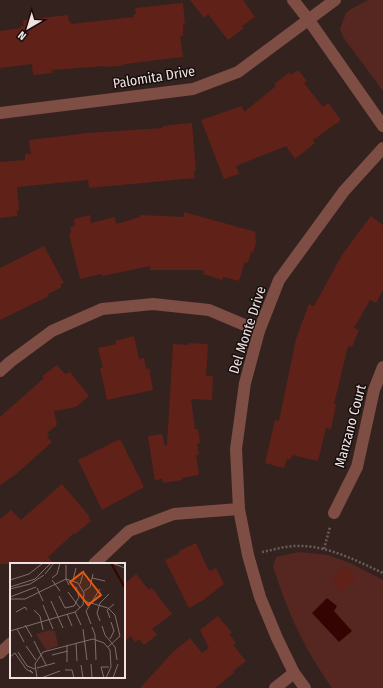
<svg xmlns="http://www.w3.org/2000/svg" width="383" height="688" viewBox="0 0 383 688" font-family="'Fira Sans Condensed',sans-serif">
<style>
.green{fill:#552720}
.water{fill:#330401}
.building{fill:#602118}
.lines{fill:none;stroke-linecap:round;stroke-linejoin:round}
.path{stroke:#6c5c59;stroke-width:2.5;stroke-dasharray:2 2;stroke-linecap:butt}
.street{stroke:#7e4d44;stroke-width:12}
.labels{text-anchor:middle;stroke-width:3;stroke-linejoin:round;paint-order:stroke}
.street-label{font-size:14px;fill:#efe2e0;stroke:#160e0d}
.inset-river{fill:none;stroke:#330401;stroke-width:2}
.inset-road{fill:none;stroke:#7f6f6c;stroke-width:1}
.view{fill:#e8590c;fill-opacity:0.15;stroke:#e8590c;stroke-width:2}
.inset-edge{fill:none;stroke:#efe2e0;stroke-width:2}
</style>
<rect width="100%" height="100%" fill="#34221f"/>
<g class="green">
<path d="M368 0H383V91L343 37 340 29 346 13 351 9Z"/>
<path d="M299 552 328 555 350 563 383 580V688H332C303 647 288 613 273 566L276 557Z"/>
</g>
<path class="water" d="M327 598 337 606 334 611 352 631 339 642 312 613Z"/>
<g class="building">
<path d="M190 0H243L255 17 242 26 244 28 228 40 208 14 204 18Z"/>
<path d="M183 3 185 25H183V36H180L183 57 125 64 120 66 105 67V66L52 70 53 73 33 75 32 64 0 68V31L21 28V26H24L23 20 68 15 69 22H71V24L134 17 133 15 136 14 135 8Z"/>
<path d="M298 70 307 81 304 83 323 107 328 103 341 120 313 140 315 143 295 159 286 146 236 166 239 174 224 179 201 120 242 106 244 112 276 86 274 84 290 72 291 75Z"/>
<path d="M192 123 196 171H194L195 178 89 188 88 180 17 187 19 210 17 211V216L0 218V162L25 160V154H31L29 140 88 133 163 128V126L171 125Z"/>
<path d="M184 212 256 232 255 239H257L253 253 251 252 248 263 245 262 239 281 223 277 222 280 203 274 204 270H150V266L102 276 101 274 80 279 69 234 71 233 70 227 75 226 74 219 90 215 91 223 115 217 116 224 140 217V215L184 217Z"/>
<path d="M371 216 383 225V290L376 303 370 300 354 328 359 330 352 347 348 346 334 404 336 405 331 429 326 428 318 461 292 455 291 459H287L284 468 265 463 275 420 279 421 296 339 309 304 314 306 342 255Z"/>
<path d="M44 246 64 283 60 284 62 287 48 294 49 296 0 320V268Z"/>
<path d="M134 336 139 359 144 358 146 369 149 368 153 390 107 400 100 368 103 367 98 348 116 344 115 341Z"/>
<path d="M189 343 208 344 206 376H213L212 400 191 399 195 429H198L200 443 197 444 199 455H196L199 475 182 478V480L163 483 162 478 155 481 148 436 162 434 165 446 167 445 173 344 189 345Z"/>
<path d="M57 365 65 374 70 372 89 396 76 407 54 411 57 425 47 433 49 435 47 437 52 442 15 475 0 485V417L44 378 42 376Z"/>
<path d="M120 439 144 487 102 510 78 460Z"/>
<path d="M62 484 90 517 88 518 91 521 75 534 74 533 48 557 54 564H0V519L11 510 21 520Z"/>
<path d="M196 543 208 569 210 571 216 568 224 584 202 601 189 608 165 560 180 553 179 551Z"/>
<path d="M345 566 356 578 341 592 331 580Z"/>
<path d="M136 574 149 590 152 588 172 614 152 629 157 635 144 645 139 639 135 642 131 636 124 642V584Z"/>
<path d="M218 616 232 633 229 634 236 643 233 645 246 661 233 671 234 673 215 688H140L174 651 190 638 202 653 209 648 200 630Z"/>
</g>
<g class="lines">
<g class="path">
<path d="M324 549 330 527"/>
<path d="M262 552C273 550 285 546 296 546 327 545 355 560 383 573"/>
</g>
<g class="street">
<path d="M293 0 308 19 383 126"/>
<path d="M0 113 193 89 238 72 335 0"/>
<path d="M0 371 10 362 52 331 102 309 153 304 209 310 259 331"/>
<path d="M334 513 357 467 374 390 383 367"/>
<path d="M94 564 129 531 174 514 239 509"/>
<path d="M0 653 11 643"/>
<path d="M275 688 294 673"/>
<path d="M305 688 294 673 277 638 260 597 248 555 239 509 236 449 245 383 259 331 279 280 344 191 383 148"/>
</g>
</g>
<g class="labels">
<g class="street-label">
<text transform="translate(154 77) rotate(-9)" y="5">Palomita Drive</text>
<text transform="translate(247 330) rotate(-72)" y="5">Del Monte Drive</text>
<text transform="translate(350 426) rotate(-75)" y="5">Manzano Court</text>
</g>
</g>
<g transform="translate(10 563)">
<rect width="115" height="115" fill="#34221f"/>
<path d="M40 67 45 68 48 83 36 87 26 71Z" fill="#552720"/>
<path class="inset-river" d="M101 0 115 25"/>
<path class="inset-road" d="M102 0 115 5M56 2V16L59 22M35 11 44 0M42 15 47 11 50 0M82 15 95 18M0 17 19 11 33 0M42 17 50 28M63 17 66 5M70 21 74 8M0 24 25 16 41 0M27 25 33 38M0 26 20 21 34 12M74 28 80 24 83 11M58 29 70 45M49 33 55 45 64 43 69 34 66 24M0 34 26 24M0 36H15L56 16 68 20 74 30 73 42 65 49 0 68M41 38 53 65M74 38 98 45 105 52 110 73 98 84M33 42 43 66M24 47 30 53 33 67M6 49 15 44 17 47M65 49 71 62M57 51 62 63M100 55 97 47 104 41M90 58 87 50 90 40 99 31M81 61 76 48 90 26M15 62 22 74M92 63 95 72 105 84 107 97M82 64 85 72 86 97M7 66 14 79M73 66 77 97M100 76 104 68 101 59M24 78 36 102M66 80 67 98M57 82V99M16 83 26 97M8 89 17 103 25 106M42 92 58 88M0 94 5 90 16 106 23 110 20 107M81 101 82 115M71 102 73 115M27 105 45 100M55 107H62L64 115M27 115 25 101 33 89 83 76 94 80 100 87 101 104 96 115M31 115 50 108M94 115 91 104H99M103 115 108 101"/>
<path class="view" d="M73 9 91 32 78 42 60 19Z"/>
<rect width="115" height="115" class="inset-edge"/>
</g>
<g transform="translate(28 28) rotate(218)" stroke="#160e0d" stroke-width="3" paint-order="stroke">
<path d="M0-3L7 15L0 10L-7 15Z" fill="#efe2e0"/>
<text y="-6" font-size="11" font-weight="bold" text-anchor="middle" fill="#efe2e0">N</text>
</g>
</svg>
